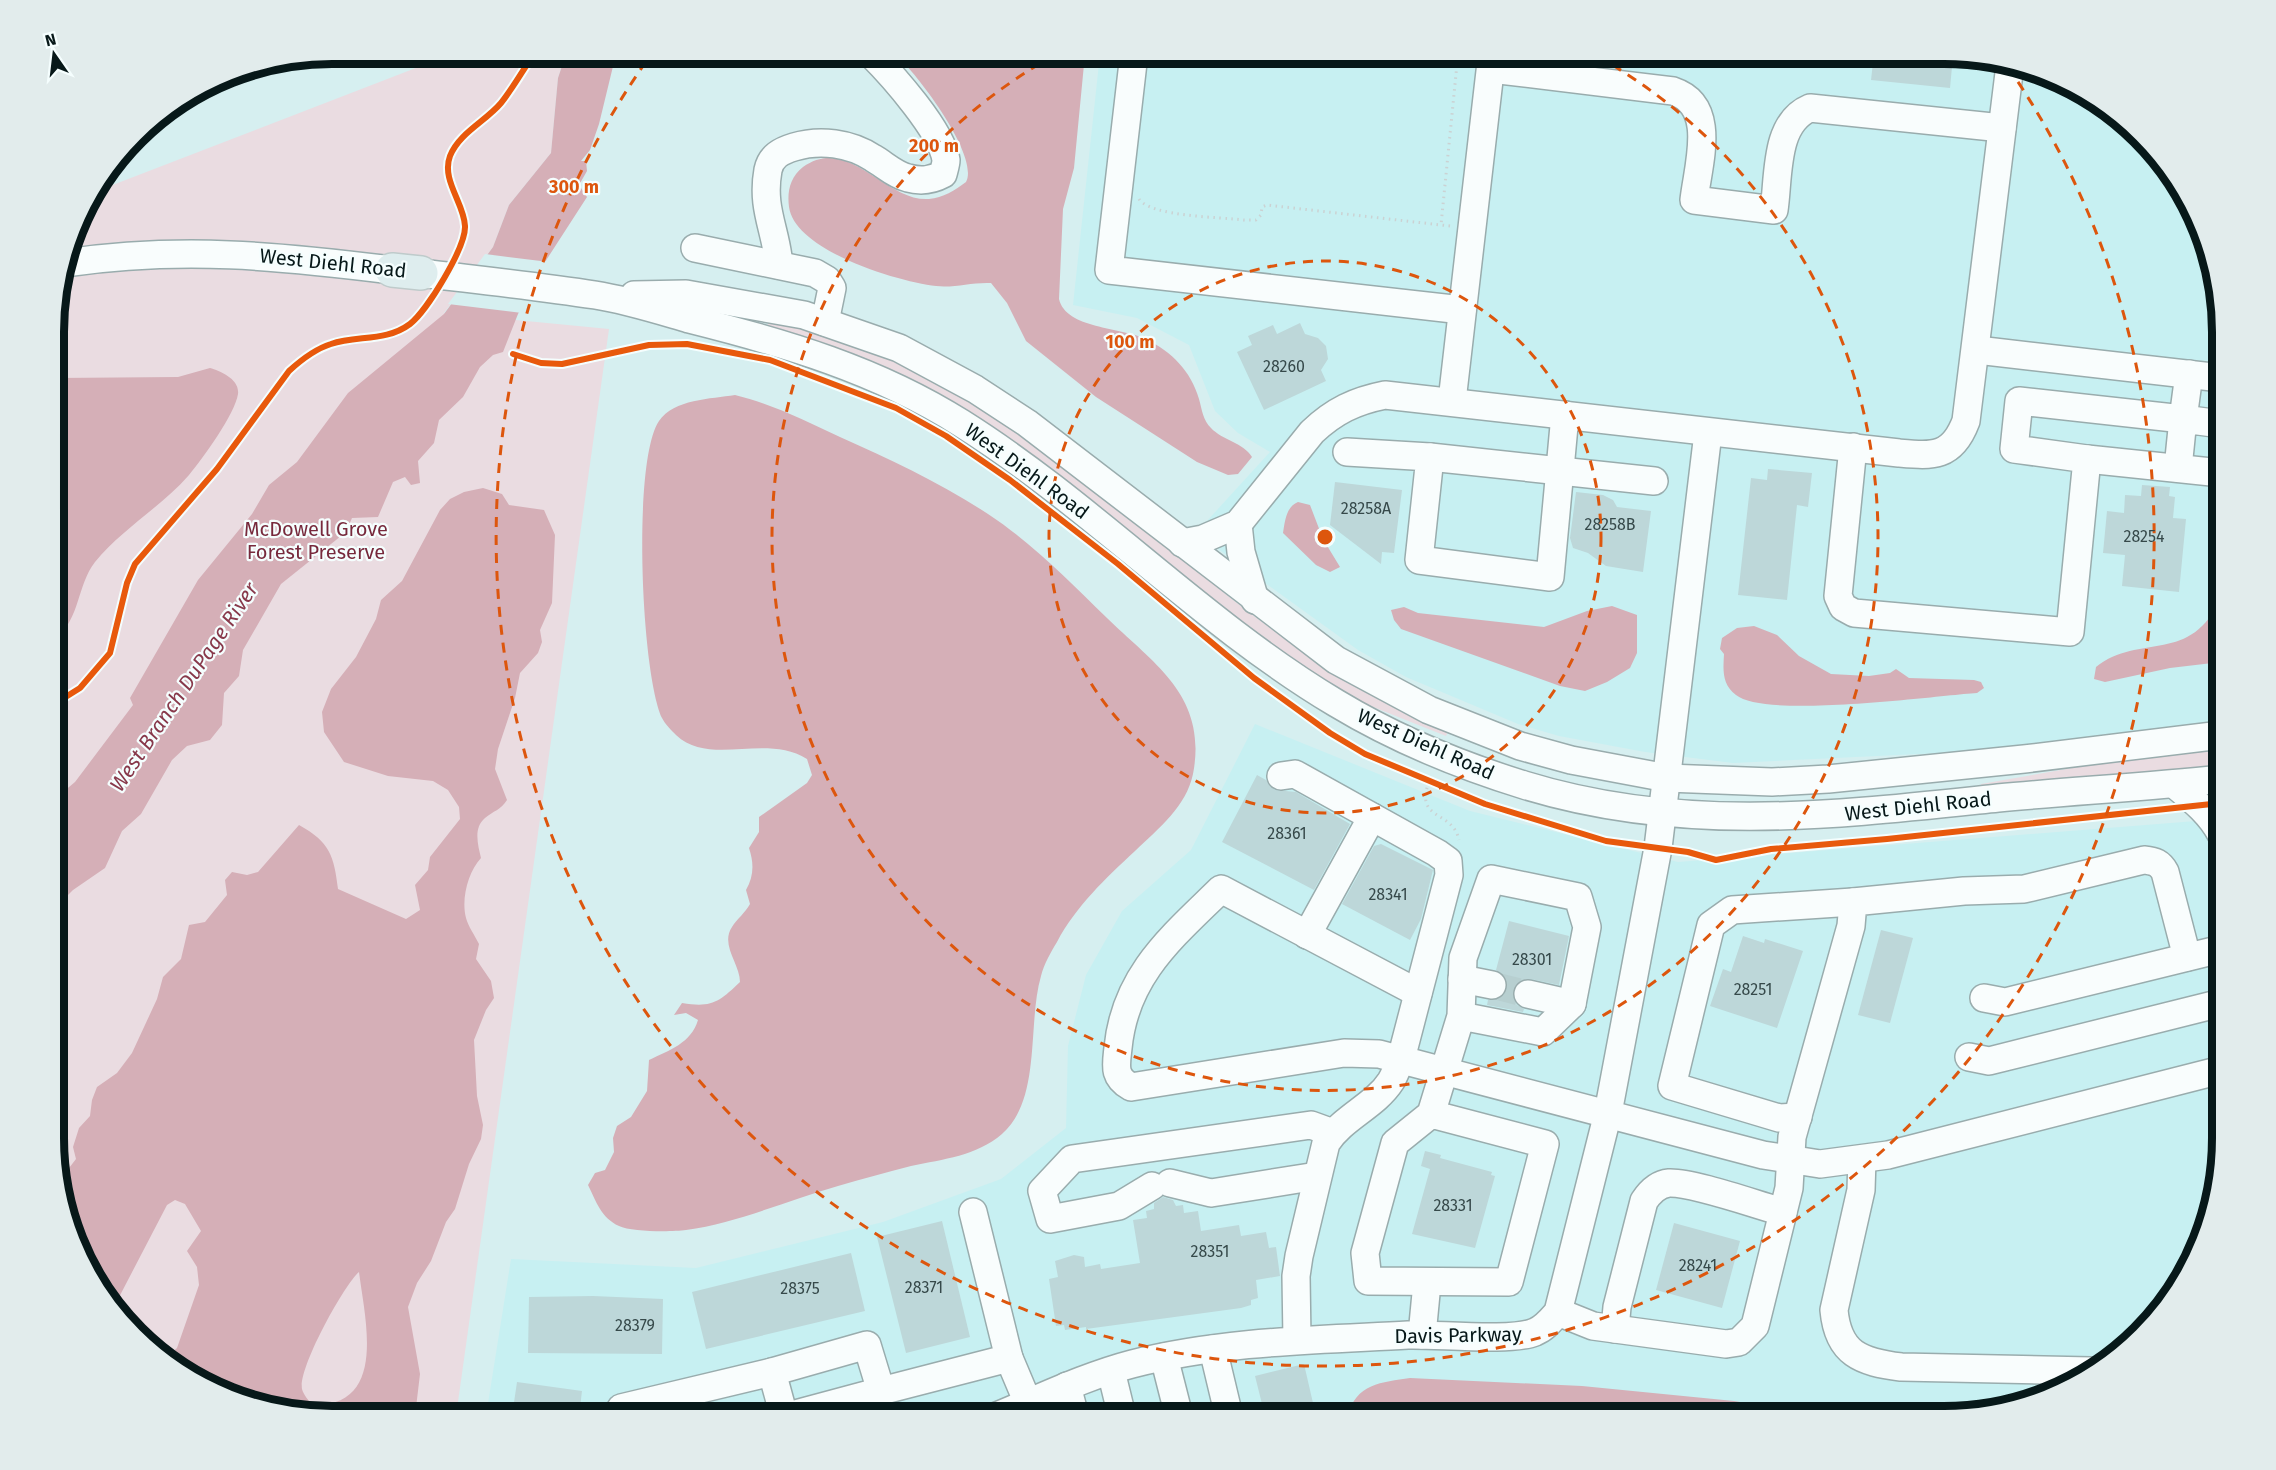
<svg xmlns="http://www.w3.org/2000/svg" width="2276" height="1470" viewBox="0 0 2276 1470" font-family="'Fira Sans',sans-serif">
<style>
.built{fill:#c7f0f2}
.green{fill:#eadce1}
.water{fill:#d5afb7;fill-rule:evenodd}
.pier{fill:#d6eff0}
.building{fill:#bdd7d9}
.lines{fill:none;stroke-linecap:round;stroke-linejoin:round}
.minor-tunnel{stroke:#b7cfd0;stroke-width:27;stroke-dasharray:27 14;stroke-linecap:butt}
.minor-casing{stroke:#99acad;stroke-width:30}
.major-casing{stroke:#bfcbcb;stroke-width:36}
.path{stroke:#cbd2d3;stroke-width:3;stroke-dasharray:1.5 4.5;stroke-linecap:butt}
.minor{stroke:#f9fdfd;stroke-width:27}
.major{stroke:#deedee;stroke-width:33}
.cycleway-casing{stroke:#f5fefe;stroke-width:10}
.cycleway{stroke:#e8590c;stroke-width:6}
.ring{fill:none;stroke:#dd560d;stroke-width:3;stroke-dasharray:10 8}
.labels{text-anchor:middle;stroke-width:4.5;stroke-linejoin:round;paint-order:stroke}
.number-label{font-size:16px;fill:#36494a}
.street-label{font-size:20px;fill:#071819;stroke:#f5fefe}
.park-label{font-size:20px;fill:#77293c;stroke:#f5fefe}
.water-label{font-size:21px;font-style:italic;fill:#88394b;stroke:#f5fefe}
.rim{fill:none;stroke:#071819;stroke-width:8}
.centre{fill:#dd560d;stroke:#f5fefe;stroke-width:3}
.ring-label{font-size:18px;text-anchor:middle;font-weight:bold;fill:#dd560d;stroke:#f5fefe;stroke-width:4.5;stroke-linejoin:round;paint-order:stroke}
</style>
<rect width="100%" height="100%" fill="#d6eff0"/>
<g class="built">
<path d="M1100 54H1944L2033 69 2098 101 2185 194 2221 315V722L1981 751 1733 763 1645 752 1559 736 1518 724 1406 677 1358 650 1196 533 1270 452 1238 433 1215 411 1189 345 1137 318 1073 305Z"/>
<path d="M1255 724 1470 811 1678 862 2221 819V1155L2207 1227 2175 1292 2082 1379 1961 1415 486 1416 511 1259 696 1268 883 1222 1001 1179 1066 1128 1068 1046 1086 975 1122 911 1191 850Z"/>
</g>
<g class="green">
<path d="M452 54H566L558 78 551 153 509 205 493 247 444 313 609 329 456 1416H332L243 1401 178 1369 92 1277 56 1173V297L83 209 97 191Z"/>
<path d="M771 320C840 339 908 360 969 398 1095 476 1200 584 1324 666 1362 692 1408 710 1448 731L1446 736 1343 695 1316 680 1098 511 771 328 768 325V321Z"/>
<path d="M2221 748V760L2216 770 1980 789 1981 784 2135 757Z"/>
</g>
<g class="water">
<path d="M566 54H616L599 124 590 150 581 161H586L587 171 579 185 587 197 545 262 518 314 503 352 493 355 480 367 463 397 439 420 434 443 418 461 420 483 411 485 405 477 393 482 378 517 352 518 346 532 281 584 243 650 239 676 224 693 222 725 210 740 187 746 172 760 141 814 122 831 105 868 73 890 56 907V798L75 782 133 705 130 698 198 580 252 514 269 485 297 462 348 393 444 314 493 247 509 205 551 153 558 78Z"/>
<path d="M895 54H1085L1074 168 1063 209 1059 299C1066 329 1121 327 1146 339 1172 352 1191 371 1199 399 1202 410 1203 420 1211 428 1222 440 1244 443 1252 457L1238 474 1228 475 1197 462 1096 397 1026 341 1007 303 991 283C972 282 955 288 936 286 899 282 795 251 789 207 787 192 790 177 803 167 849 134 885 202 929 199 943 198 955 190 966 182 980 156 916 72 895 54Z"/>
<path d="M210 368C220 371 240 379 238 394 235 414 203 458 189 475 161 507 123 528 95 562 77 585 80 619 56 638V378L178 377Z"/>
<path d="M735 395C772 404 806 421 840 437 891 460 941 483 988 514 1032 543 1069 581 1107 618 1154 664 1208 696 1193 774 1186 807 1159 828 1135 851 1106 878 1076 906 1057 942 1051 952 1044 964 1041 976 1027 1024 1042 1099 1002 1134 976 1156 944 1159 911 1166 887 1172 862 1179 838 1186 788 1200 738 1223 686 1230 672 1232 631 1232 619 1226 601 1218 596 1201 588 1185L595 1173 605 1170 614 1152 613 1138 617 1126 631 1117 647 1091 649 1060C670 1050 691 1043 698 1020L686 1013 674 1015 682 1003C712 1008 719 1002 740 982 740 964 720 945 732 927 737 919 745 913 750 904L746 890C754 876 754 863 749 848L759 832V817L807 783 812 775 807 759C765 733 710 767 676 735 672 731 665 724 662 718 641 672 632 461 659 421 674 399 711 399 735 395Z"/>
<path d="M483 488 502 494 509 505 544 510 555 535 552 603 540 630 542 642 538 653 520 673 515 698 498 749 495 769 507 800C501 810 493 811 485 818 473 828 478 845 481 858 468 872 461 899 466 918 468 926 475 936 479 944L476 959 491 981 494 998 486 1010 474 1040 477 1096 483 1125 481 1139 469 1164 455 1209 446 1222 431 1261 417 1283 408 1307 420 1374 415 1416H332L243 1401 178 1369 167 1357 177 1348 199 1285 197 1267 187 1251 201 1231 185 1204 175 1200 167 1205 116 1303 92 1277 59 1181 76 1159 73 1147 79 1128 90 1116 92 1100 97 1087 117 1073 132 1053 157 999 163 977 181 959 189 925 205 922 227 895 225 880 232 872 247 875 258 872 299 825C330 842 334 856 338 889L406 919 420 910 415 885 428 870 430 857 460 819 459 807 448 790 433 781 388 776 344 762 324 732 322 712 331 689 356 657 376 619 381 600 402 581 440 510 450 499 464 492ZM359 1272C365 1320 388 1407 312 1405 309 1401 303 1394 302 1389 298 1368 344 1285 359 1272Z"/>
<path d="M1298 502 1310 505 1323 539 1340 567 1330 572 1316 565 1283 533C1285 521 1286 507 1298 502Z"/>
<path d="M2221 597V662L2170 668 2105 682 2094 679 2096 667C2140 632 2191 666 2221 597Z"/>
<path d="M1612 606 1637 615V653L1630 668 1607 682 1585 691 1560 686 1401 629 1394 620 1391 610 1404 607 1418 613 1544 627 1587 611Z"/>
<path d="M1754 626 1777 635 1799 656 1831 674 1869 676 1890 673 1896 669 1909 678 1974 680 1981 682 1984 688 1977 693C1933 696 1765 719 1736 695 1722 684 1723 671 1724 654L1720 649 1722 638 1737 628Z"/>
<path d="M1410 1378 1582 1386 1734 1401 1816 1415 1348 1416C1355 1384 1382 1382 1410 1378Z"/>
</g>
<path class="pier" d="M485 254 549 262 522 313 448 304Z"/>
<g class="building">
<path d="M1874 54 1953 56 1950 88 1871 80Z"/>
<path d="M1300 323 1305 334 1318 338 1326 346 1328 359 1321 370 1326 381 1264 410 1237 352 1252 345 1248 336 1273 325 1277 334Z"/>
<path d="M1768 469 1812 473 1808 507 1797 505 1787 600 1738 595 1751 478 1767 480Z"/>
<path d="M1335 482 1402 490 1394 553 1382 552 1381 564 1330 525Z"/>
<path d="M2142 485 2170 487 2169 496 2175 497 2173 518 2186 519 2179 592 2122 586 2125 555 2103 553 2107 511 2124 513 2125 495 2141 496Z"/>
<path d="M1576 492 1603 495 1613 500 1617 507 1651 511 1643 572 1606 566 1588 553 1573 548 1570 538Z"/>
<path d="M1257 775 1266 780 1275 790 1296 792 1350 824 1314 890 1222 842Z"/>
<path d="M1381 844 1433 870 1421 919 1410 940 1342 904 1374 846Z"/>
<path d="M1509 921 1569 936 1559 985 1531 979 1516 984 1513 998 1517 1005 1524 1009 1523 1012 1487 1005 1488 1000 1503 996 1507 989V979L1496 970Z"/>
<path d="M1881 930 1913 938 1890 1023 1858 1015Z"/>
<path d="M1743 936 1764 943 1765 939 1803 951 1777 1028 1710 1006 1723 969 1731 972Z"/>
<path d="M1425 1151 1441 1155 1440 1158 1492 1172 1491 1175 1495 1176 1475 1248 1412 1234 1430 1169 1421 1166Z"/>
<path d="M1163 1197 1173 1200 1176 1206 1183 1205 1184 1213 1198 1211 1201 1231 1239 1225 1241 1236 1266 1232 1269 1248 1276 1247 1280 1276 1256 1280 1258 1298 1251 1300V1305L1241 1308 1086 1329V1327L1065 1330 1064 1325 1056 1326 1049 1279 1058 1277 1055 1261 1074 1255 1084 1257 1085 1267 1100 1264 1101 1269 1140 1263 1133 1220 1147 1218 1146 1211 1154 1209V1203Z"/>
<path d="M942 1221 970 1337 906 1353 877 1237Z"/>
<path d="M1674 1223 1740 1241 1722 1308 1656 1290Z"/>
<path d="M851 1253 865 1311 706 1349 692 1292Z"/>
<path d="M593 1296 663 1299 662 1354 528 1353 529 1297Z"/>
<path d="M1304 1364 1316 1416H1265L1255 1376Z"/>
<path d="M517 1382 582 1391 579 1416H512Z"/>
</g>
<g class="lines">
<path class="minor-tunnel" d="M1492 985 1528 994"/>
<defs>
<g id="minor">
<path d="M1134 54 1109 270 1462 310"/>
<path d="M1491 69 1673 91C1718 106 1698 164 1694 200L1774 210C1779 177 1774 123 1810 108L2002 128"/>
<path d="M695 248 815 273 827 280 832 288 825 322"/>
<path d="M66 263C182 246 278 256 392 270"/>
<path d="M779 265C776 229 761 209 768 170 771 156 781 151 794 147 820 139 850 143 873 158 885 165 895 175 908 178 922 182 932 180 943 174 944 170 946 164 946 160 942 131 892 75 871 54"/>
<path d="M421 273C479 280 537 286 595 295 627 300 658 310 689 319 785 343 877 370 961 423 1093 506 1202 623 1336 703 1394 738 1459 765 1524 785 1683 834 1836 815 1998 798 2072 791 2147 787 2221 779"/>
<path d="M634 295 686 294 804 315 899 348 975 389 1027 423 1336 660 1429 710 1520 746 1571 760 1667 778 1772 782 1828 779 2024 759 2221 735"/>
<path d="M1977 350 2221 378"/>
<path d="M1452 401 1492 54"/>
<path d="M1853 447 1838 596 1843 607 1854 613 2070 632 2087 459 2014 449 2019 401 2183 419 2189 374"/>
<path d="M1347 452 1430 457 1419 560 1550 577 1565 415"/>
<path d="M1430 457 1654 481"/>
<path d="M2087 459 2221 473"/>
<path d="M2178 468 2183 419 2221 424"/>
<path d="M1238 524 1241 552 1255 600"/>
<path d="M1182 543 1203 539 1238 524 1312 432C1334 411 1355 401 1385 395L1899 453C1933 456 1952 458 1966 421L2010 65"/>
<path d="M1281 776 1295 774 1437 853 1448 861 1449 875 1401 1059C1398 1066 1395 1074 1391 1081 1375 1106 1343 1117 1326 1143L1299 1256 1296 1276 1297 1340"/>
<path d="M2174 784C2192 799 2210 813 2221 834"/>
<path d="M1307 935 1372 817"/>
<path d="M1462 979 1492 985"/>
<path d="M1418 993 1221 889C1172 937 1125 975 1118 1048 1116 1066 1113 1077 1131 1087L1344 1053 1379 1054 1763 1155 1820 1164 1888 1155 2221 1070"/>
<path d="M1528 994 1572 1004"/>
<path d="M1984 998 2005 1002 2221 949"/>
<path d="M1969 1057 1989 1061 2221 1003"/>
<path d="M1431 1114 1545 1144 1509 1282 1368 1281 1365 1253 1395 1143 1431 1114 1461 1016 1463 958 1491 879 1578 897 1587 927 1572 1004 1543 1032 1461 1016"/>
<path d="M1798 1117 1779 1118 1672 1086 1711 925 1732 910 1853 902"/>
<path d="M1862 1159 1861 1190 1834 1310C1838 1354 1861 1362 1901 1367L2091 1371"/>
<path d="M1170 1183 1211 1193 1317 1176"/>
<path d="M1152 1186 1119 1206 1050 1219 1042 1191 1072 1159 1311 1125 1333 1133"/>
<path d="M1558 1312 1593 1326 1726 1344 1739 1342 1755 1326 1789 1188 1792 1137 1851 926 1853 902 1964 891 2024 889 2144 860C2155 861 2160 863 2165 872L2187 957"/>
<path d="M1615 1329 1617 1307 1644 1201C1650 1192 1658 1184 1669 1183 1693 1182 1757 1205 1783 1212"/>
<path d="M1422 1335 1427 1283"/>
<path d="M1213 1349 1229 1416"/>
<path d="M1164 1357 1179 1416"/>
<path d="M1009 1358 1028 1403"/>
<path d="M1111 1371 1122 1416"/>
<path d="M772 1372 867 1345 881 1391 788 1416"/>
<path d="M1067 1386 1075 1416"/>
<path d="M881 1391 1009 1358 973 1212"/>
<path d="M620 1416 621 1408 772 1372 784 1416"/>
<path d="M997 1416C1041 1398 1086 1376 1132 1364 1222 1341 1316 1340 1408 1335 1437 1334 1512 1342 1535 1332 1545 1328 1551 1320 1558 1312L1608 1113 1658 848 1708 433"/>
</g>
<path id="major" d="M392 270 421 273"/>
</defs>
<use href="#minor" class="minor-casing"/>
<use href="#major" class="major-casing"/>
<g class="path">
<path d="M1139 199C1151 217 1222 217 1244 220H1256L1261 215 1262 207 1267 205 1441 225"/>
<path d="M1450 226 1441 225 1458 54"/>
<path d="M1429 782C1414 821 1453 810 1459 840"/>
</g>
<use href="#minor" class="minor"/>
<use href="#major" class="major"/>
<defs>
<g id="cycleway">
<path d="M513 354 541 363 562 364 649 345 687 344 770 360 896 408 946 436 1010 480 1118 564 1254 678 1330 733 1365 754 1485 804 1606 841 1688 852 1716 860 1771 849 1887 839 2221 803"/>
<path d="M56 703 80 688 110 653 127 583 135 564 217 469 289 371C301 360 315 349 331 344 357 335 386 342 410 324 427 311 466 247 465 226 464 203 441 180 450 156 459 133 486 121 501 103 513 88 523 70 534 54"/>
</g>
</defs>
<use href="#cycleway" class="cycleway-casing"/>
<use href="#cycleway" class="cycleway"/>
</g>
<g class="ring">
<circle cx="1325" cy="537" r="276"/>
<path d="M1597 56A553 553 0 1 1 1053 56"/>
<path d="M2008 67A829 829 0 1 1 650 56"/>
</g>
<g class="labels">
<g class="number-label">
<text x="1284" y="372">28260</text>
<text x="1366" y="514">28258A</text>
<text x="1610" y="530">28258B</text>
<text x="2144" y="542">28254</text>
<text x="1287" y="839">28361</text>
<text x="1388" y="900">28341</text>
<text x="1532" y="965">28301</text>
<text x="1753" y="995">28251</text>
<text x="1453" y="1211">28331</text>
<text x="1210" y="1257">28351</text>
<text x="1698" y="1271">28241</text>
<text x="924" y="1293">28371</text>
<text x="800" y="1294">28375</text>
<text x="635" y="1331">28379</text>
</g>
<g class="street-label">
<text transform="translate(333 263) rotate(6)" y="7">West Diehl Road</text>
<text transform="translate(1027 471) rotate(36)" y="7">West Diehl Road</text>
<text transform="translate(1426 744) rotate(24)" y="7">West Diehl Road</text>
<text transform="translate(1918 806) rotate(-6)" y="7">West Diehl Road</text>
<text transform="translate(1458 1335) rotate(-1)" y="7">Davis Parkway</text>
</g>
<g class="park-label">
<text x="316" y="536">McDowell Grove<tspan x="316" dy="23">Forest Preserve</tspan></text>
</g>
<g class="water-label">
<text transform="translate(184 687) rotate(-56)" y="7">West Branch DuPage River</text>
</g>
</g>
<path d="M0 0H2276V1470H0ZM332 64H1944A268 268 0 0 1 2212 332V1138A268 268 0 0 1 1944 1406H332A268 268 0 0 1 64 1138V332A268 268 0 0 1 332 64Z" fill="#e2ecec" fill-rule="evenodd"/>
<path class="rim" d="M332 64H1944A268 268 0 0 1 2212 332V1138A268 268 0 0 1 1944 1406H332A268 268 0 0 1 64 1138V332A268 268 0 0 1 332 64Z"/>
<circle cx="1325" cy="537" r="9" class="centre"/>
<g class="ring-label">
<text x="934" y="152">200 m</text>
<text x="574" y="193">300 m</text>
<text x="1130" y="348">100 m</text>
</g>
<g transform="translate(54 54) rotate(346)" stroke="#f5fefe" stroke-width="4.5" paint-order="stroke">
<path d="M0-4.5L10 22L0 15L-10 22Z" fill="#071819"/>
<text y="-9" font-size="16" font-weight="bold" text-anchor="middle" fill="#071819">N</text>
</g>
</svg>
